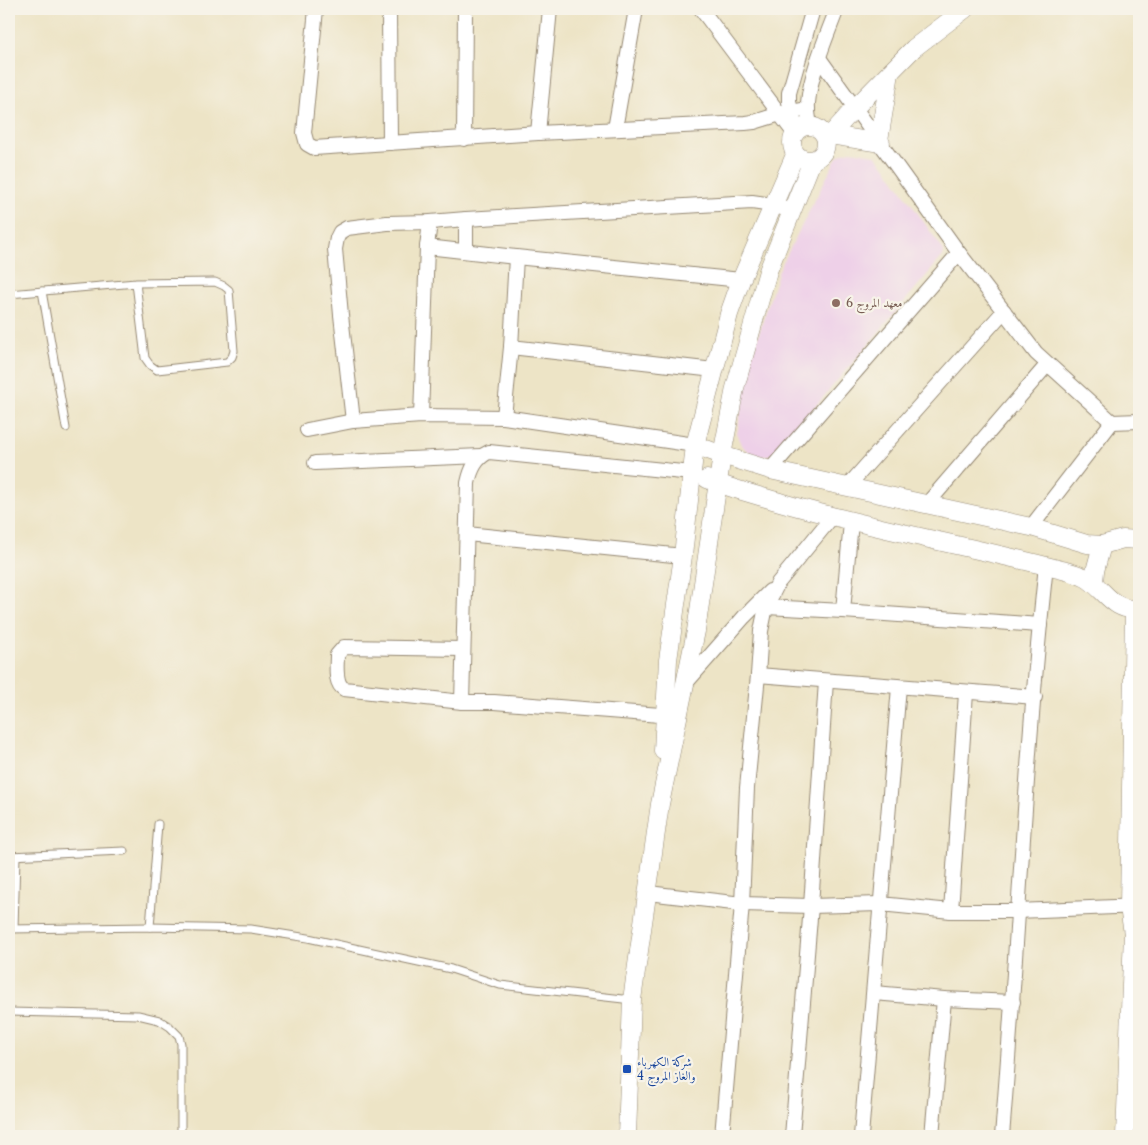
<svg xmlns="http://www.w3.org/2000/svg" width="1148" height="1145" viewBox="0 0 1148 1145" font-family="'Libre Caslon Text',Amiri,serif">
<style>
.built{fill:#eed0e8}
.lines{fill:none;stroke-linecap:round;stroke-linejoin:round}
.service-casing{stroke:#948772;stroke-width:9}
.minor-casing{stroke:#948772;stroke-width:16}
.tertiary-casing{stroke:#948772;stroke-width:19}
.service{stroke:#fff;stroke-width:7}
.minor{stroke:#fff;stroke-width:14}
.tertiary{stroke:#fff;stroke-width:18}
.education-dot{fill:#8d6e63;stroke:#f7f3e8;stroke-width:2}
.transit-dot{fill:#1a4fb4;stroke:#f7f3e8;stroke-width:2}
.labels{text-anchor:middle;stroke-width:4.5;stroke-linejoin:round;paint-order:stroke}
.education-label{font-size:12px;fill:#785e54;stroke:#f7f3e8;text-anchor:start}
.transit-label{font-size:12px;fill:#164399;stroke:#f7f3e8;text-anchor:start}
</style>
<rect width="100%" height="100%" fill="#f7f3e8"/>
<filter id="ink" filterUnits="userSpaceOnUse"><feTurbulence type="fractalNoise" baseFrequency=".02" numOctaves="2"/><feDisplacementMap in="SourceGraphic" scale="10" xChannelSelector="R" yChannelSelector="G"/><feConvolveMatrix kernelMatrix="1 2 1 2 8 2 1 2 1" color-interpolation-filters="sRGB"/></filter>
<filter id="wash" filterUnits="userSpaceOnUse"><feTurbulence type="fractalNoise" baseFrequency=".0096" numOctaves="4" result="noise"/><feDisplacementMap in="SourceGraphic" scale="20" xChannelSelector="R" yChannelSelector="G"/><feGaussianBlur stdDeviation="1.12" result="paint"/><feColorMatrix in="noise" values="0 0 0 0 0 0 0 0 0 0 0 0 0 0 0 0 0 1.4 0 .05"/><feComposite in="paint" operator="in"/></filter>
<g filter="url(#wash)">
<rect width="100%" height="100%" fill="#ede4c6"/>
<g class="built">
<path d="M851 151 875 155 884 165 944 251 943 256 775 454 762 457 750 453 741 445 737 434 748 368 779 270 837 157 843 153Z"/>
<path d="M1139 1046V1136H1135L1136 1047Z"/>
</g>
</g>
<g filter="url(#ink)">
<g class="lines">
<defs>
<g id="service">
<path d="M42 291 66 428"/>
<path d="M9 294 136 283 215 282 224 286 229 290 234 351 232 357 227 362 157 370 150 365 145 358 136 283"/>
<path d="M9 856 124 851"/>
<path d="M150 927 158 824"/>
<path d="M9 929 150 927 251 929 308 938 451 969 500 985 632 1000"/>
<path d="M14 929 16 856"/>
<path d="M9 1012 138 1015 159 1020 170 1027 179 1036 181 1044V1136"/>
</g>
<g id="minor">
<path d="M316 9 304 133 307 144 314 148 538 133 745 123 754 122 780 114 808 109"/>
<path d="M389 9 390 143"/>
<path d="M701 9 794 133"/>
<path d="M819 58 959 253 1036 353 1112 422 1139 421"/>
<path d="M794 121 789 102V93L813 9"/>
<path d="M810 126C809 118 807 110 808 103 810 75 827 35 837 9"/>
<path d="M615 129 636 9"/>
<path d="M538 133 550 9"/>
<path d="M464 139 465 9"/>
<path d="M427 247 516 257 741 280"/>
<path d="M466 251V219"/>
<path d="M511 347 714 370"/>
<path d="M421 416 427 247 430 222"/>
<path d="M504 417 511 347 516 257"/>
<path d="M353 421 341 315 335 249 337 238 340 232 347 228 387 223 430 222 466 219 752 202 773 205 791 211"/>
<path d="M307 430 353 421 421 416 504 417 695 445"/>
<path d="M315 463 481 456"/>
<path d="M770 470 959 253"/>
<path d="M848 486 1004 311"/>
<path d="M927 504 1047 365"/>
<path d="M1031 527 1112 422"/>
<path d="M467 534 683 556"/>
<path d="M766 607 843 611 1040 625"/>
<path d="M843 611 851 522"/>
<path d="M758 675 1035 697"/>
<path d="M686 683 744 617 770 591"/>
<path d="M462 702 344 689C334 683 337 666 337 655L344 647 463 649"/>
<path d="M673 716 494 702H462L468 483C471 469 476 458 489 452L692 473"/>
<path d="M648 893 742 904 811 906 880 904 951 911H1017L1139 906"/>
<path d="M951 911 966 693"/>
<path d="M874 993 944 999 1013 1002"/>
<path d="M722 1136 742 904 747 788 758 675 761 631 766 607 778 583 832 517"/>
<path d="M792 1136 811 906 826 681"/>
<path d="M861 1136 899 687"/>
<path d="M932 1136 944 999"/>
<path d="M1002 1136C1018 946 1025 756 1046 566"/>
</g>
<g id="tertiary">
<circle cx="809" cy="143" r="17"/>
<path d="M830 135 881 143"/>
<path d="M826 140 852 111 914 48 965 9"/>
<path d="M879 140 890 73"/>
<path d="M695 445 722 455 770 470 1031 527 1087 544 1102 545 1123 539 1139 540"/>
<path d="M707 479C731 489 757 495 783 503 870 528 958 544 1046 566 1058 569 1075 572 1086 578 1104 588 1114 614 1139 608"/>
<path d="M1094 583 1095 571 1102 545"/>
<path d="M663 751 668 660 683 556 695 445 729 314 741 280 795 155"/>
<path d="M627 1136 632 1000 660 804 696 631 722 455 735 388 768 271 812 161"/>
<path d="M1125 1136 1133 934 1129 907 1134 610"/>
</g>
</defs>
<use href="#service" class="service-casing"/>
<use href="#minor" class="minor-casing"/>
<use href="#tertiary" class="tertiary-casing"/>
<use href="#service" class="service"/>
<use href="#minor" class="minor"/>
<use href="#tertiary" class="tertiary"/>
</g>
</g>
<circle class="education-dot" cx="836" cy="303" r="5"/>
<rect class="transit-dot" x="622" y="1064" width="10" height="10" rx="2.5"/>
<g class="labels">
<g class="education-label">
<text x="846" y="307">معهد المروج 6</text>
</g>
<g class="transit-label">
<text x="637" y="1066">شركة الكهرباء<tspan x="637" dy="14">والغاز المروج 4</tspan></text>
</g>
</g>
<rect width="1148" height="1145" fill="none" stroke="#f7f3e8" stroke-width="30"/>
</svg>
